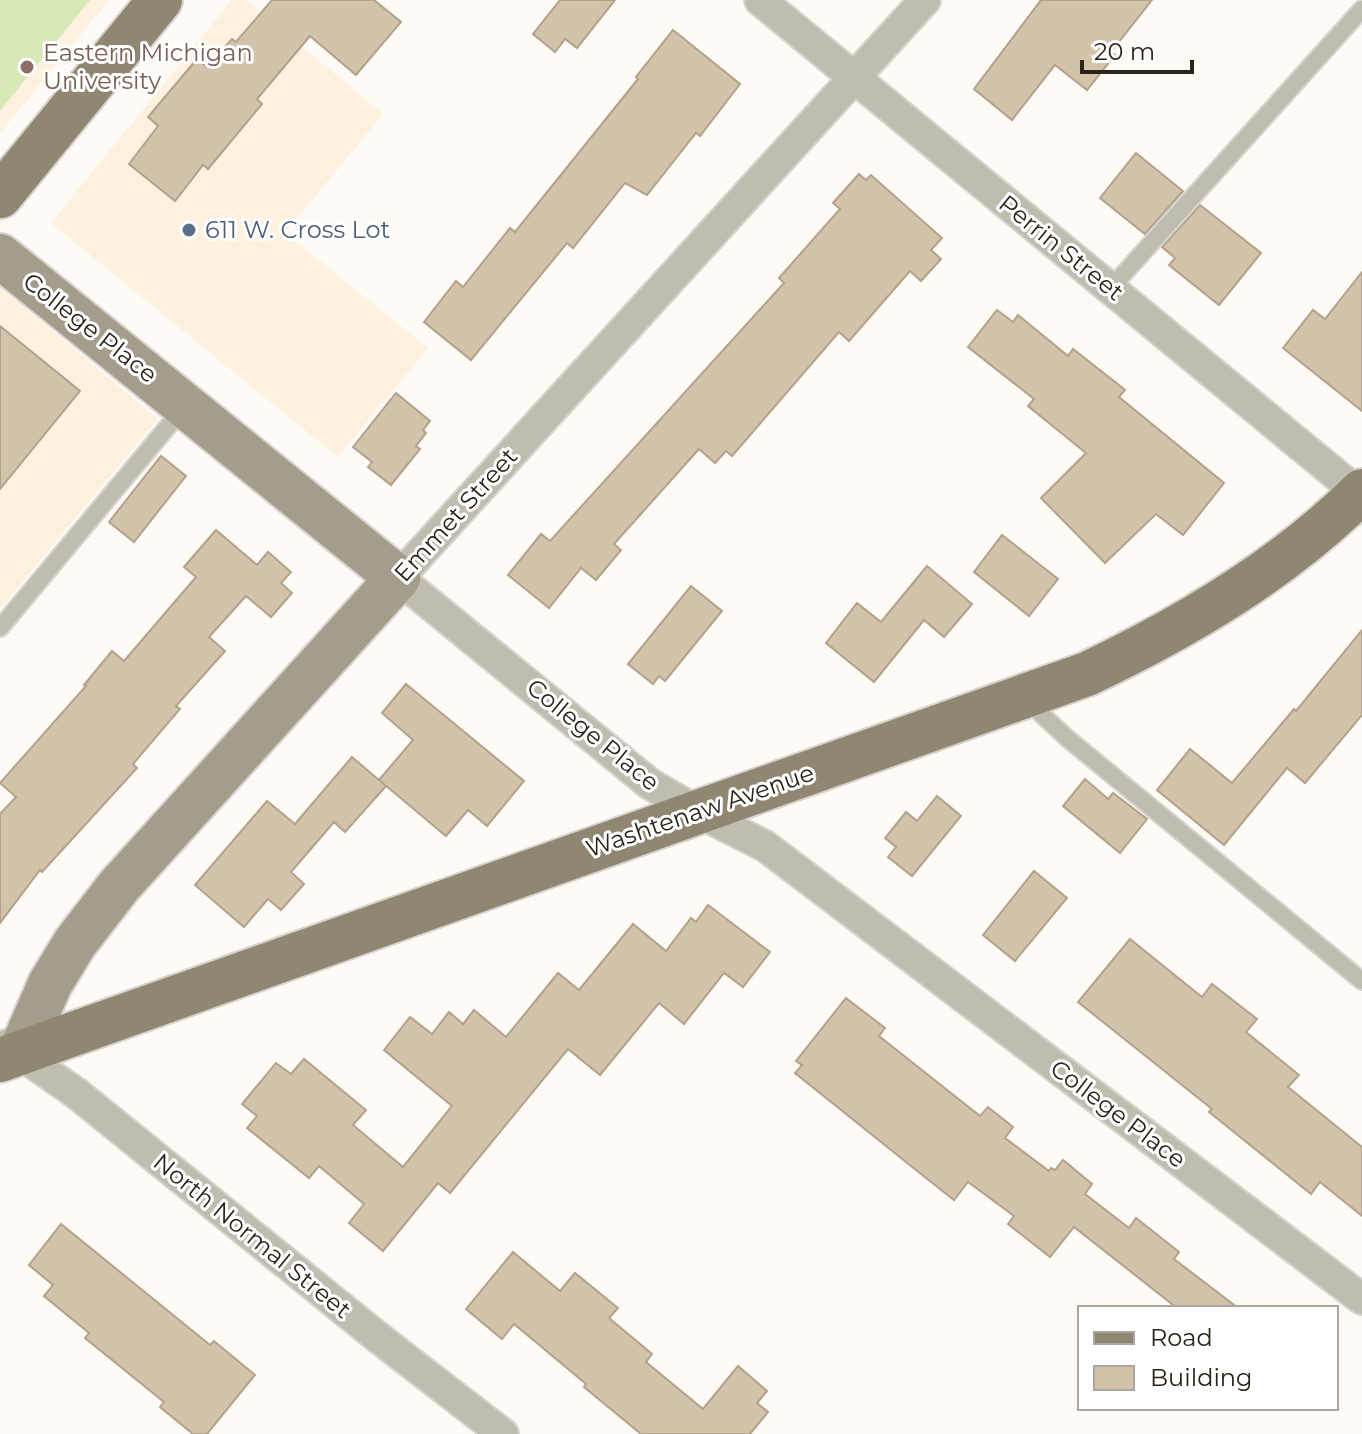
<svg xmlns="http://www.w3.org/2000/svg" width="1362" height="1434" viewBox="0 0 1362 1434" font-family="Montserrat,sans-serif">
<style>
.built{fill:#fff1df}
.green{fill:#d7e9b6}
.building{fill:#d4c3ab;stroke:#b2a28b;stroke-width:2}
.lines{fill:none;stroke-linecap:round;stroke-linejoin:round}
.lane-casing{stroke:#d8d3ce;stroke-width:20}
.street-casing{stroke:#d8d3ce;stroke-width:34}
.secondary-casing{stroke:#d8d3ce;stroke-width:48}
.primary-casing{stroke:#d8d3ce;stroke-width:48}
.lane{stroke:#c1bcb0;stroke-width:16}
.street{stroke:#c1bcb0;stroke-width:30}
.secondary{stroke:#a59d8c;stroke-width:44}
.primary{stroke:#908772;stroke-width:44}
.education-dot{fill:#8d6e63;stroke:#fff;stroke-width:3}
.service-dot{fill:#5c6f8a;stroke:#fff;stroke-width:3}
.labels{text-anchor:middle;stroke-width:6;stroke-linejoin:round;paint-order:stroke}
.education-label{font-size:24px;fill:#785e54;stroke:#fff;text-anchor:start}
.service-label{font-size:24px;fill:#4e5e75;stroke:#fff;text-anchor:start}
.street-label{font-size:24px;fill:#2a231a;stroke:#fff}
</style>
<rect width="100%" height="100%" fill="#fefaf5"/>
<g class="built">
<path d="M0 0H109L0 133Z"/>
<path d="M232 0H246L383 114 285 233 428 348 338 457 51 223Z"/>
<path d="M0 287 158 419 0 609Z"/>
</g>
<path class="green" d="M0 0H90L0 111Z"/>
<g class="building">
<path d="M272 0H374L401 22 356 75 310 36 257 99 262 104 208 169 203 165 175 201 129 164 158 126 148 117 197 59 207 67 232 39 236 42Z"/>
<path d="M560 0H615L577 48 565 39 555 52 533 34Z"/>
<path d="M1041 0H1152L1111 52 1115 55 1087 90 1055 65 1012 120 974 89Z"/>
<path d="M673 30 740 84 700 136 696 133 647 195 625 183 573 248 567 243 471 360 424 322 456 281 463 287 510 228 515 232 638 79 636 77Z"/>
<path d="M1136 153 1183 191 1145 234 1100 198Z"/>
<path d="M859 174 866 180 871 175 942 238 931 250 941 259 921 281 910 271 849 341 839 332 732 456 726 451 715 463 699 449 614 544 621 550 596 580 581 568 549 608 508 575 541 534 550 541 784 283 779 278 840 209 833 203Z"/>
<path d="M1200 205 1261 253 1219 305 1169 265 1175 258 1162 247Z"/>
<path d="M1362 272V411L1283 348 1313 310 1325 319Z"/>
<path d="M997 310 1013 322 1018 315 1068 356 1073 349 1125 390 1119 397 1224 483 1183 535 1156 514 1105 563 1041 498 1086 453 1028 406 1034 399 968 347Z"/>
<path d="M0 326 80 391 0 489Z"/>
<path d="M396 393 430 421 423 430 426 433 416 446 420 449 391 485 368 467 372 462 353 447Z"/>
<path d="M161 456 186 476 134 542 109 522Z"/>
<path d="M216 530 257 565 268 552 291 572 281 583 292 593 271 617 246 596 209 637 225 651 176 706 180 709 133 764 137 768 42 872 40 870 0 923V814L16 797 0 783 86 686 84 685 112 651 124 661 196 577 184 567Z"/>
<path d="M1002 535 1058 579 1029 616 974 572Z"/>
<path d="M927 566 972 604 944 637 924 620 874 682 826 643 857 603 881 622Z"/>
<path d="M691 586 722 611 665 681 659 676 653 684 628 664Z"/>
<path d="M1362 630V715L1305 783 1287 768 1224 845 1157 790 1190 749 1232 783 1294 709 1296 711Z"/>
<path d="M406 684 524 781 487 826 468 810 446 836 379 780 413 740 382 713Z"/>
<path d="M352 757 386 786 345 832 334 822 291 872 304 884 281 910 268 899 244 927 195 885 267 801 295 824Z"/>
<path d="M1085 779 1108 799 1113 793 1147 819 1120 853 1063 806Z"/>
<path d="M937 796 961 816 912 876 888 857 896 847 885 838 906 812 917 821Z"/>
<path d="M1034 871 1067 898 1015 961 983 935Z"/>
<path d="M708 905 770 952 743 987 724 973 684 1024 659 1003 600 1075 568 1049 450 1193 438 1183 383 1251 349 1223 364 1204 319 1166 309 1178 247 1128 257 1116 242 1104 276 1063 291 1074 304 1059 366 1110 353 1125 403 1167 452 1106 384 1050 410 1017 432 1034 449 1012 463 1024 474 1010 506 1037 558 973 579 990 633 924 666 951 691 918 696 922Z"/>
<path d="M1130 939 1202 997 1212 984 1257 1019 1246 1032 1299 1075 1288 1087 1362 1147V1216L1320 1182 1311 1194 1209 1112 1212 1109 1078 1002Z"/>
<path d="M846 998 885 1028 879 1036 980 1116 988 1107 1013 1127 1005 1138 1049 1171 1051 1168 1055 1170 1063 1160 1092 1184 1085 1194 1129 1228 1136 1218 1179 1252 1174 1259 1238 1308H1177L1074 1227 1050 1257 1008 1224 1014 1216 968 1182 954 1200 921 1174 795 1073 802 1065 796 1061Z"/>
<path d="M61 1224 210 1345 214 1341 255 1375 207 1434H193L160 1407 164 1402 85 1338 89 1333 44 1296 53 1285 29 1265Z"/>
<path d="M513 1252 560 1291 575 1273 618 1308 609 1318 652 1354 646 1362 703 1409 738 1366 767 1391 757 1403 768 1412 750 1434H641L584 1387 586 1384 514 1324 502 1339 466 1309Z"/>
</g>
<g class="lines">
<defs>
<g id="lane">
<path d="M1110 289 1362 9"/>
<path d="M0 628 185 406"/>
<path d="M1025 699 1067 738 1362 981"/>
</g>
<g id="street">
<path d="M760 0 1362 496"/>
<path d="M925 0 398 578 650 784 700 813 765 846 1362 1299"/>
<path d="M7 1045 76 1093 380 1339 503 1434"/>
</g>
<path id="secondary" d="M0 256 398 578 119 886 75 943 50 984 20 1053"/>
<g id="primary">
<path d="M0 196 160 0"/>
<path d="M0 1060 1087 674C1186 627 1284 569 1362 491"/>
</g>
</defs>
<use href="#lane" class="lane-casing"/>
<use href="#street" class="street-casing"/>
<use href="#secondary" class="secondary-casing"/>
<use href="#primary" class="primary-casing"/>
<use href="#lane" class="lane"/>
<use href="#street" class="street"/>
<use href="#secondary" class="secondary"/>
<use href="#primary" class="primary"/>
</g>
<circle class="education-dot" cx="27" cy="67" r="8"/>
<circle class="service-dot" cx="189" cy="230" r="8"/>
<g class="labels">
<g class="education-label">
<text x="43" y="61">Eastern Michigan<tspan x="43" dy="28">University</tspan></text>
</g>
<g class="service-label">
<text x="205" y="238">611 W. Cross Lot</text>
</g>
<g class="street-label">
<text transform="translate(1061 248) rotate(39)" y="8">Perrin Street</text>
<text transform="translate(90 328) rotate(38)" y="8">College Place</text>
<text transform="translate(456 515) rotate(-48)" y="8">Emmet Street</text>
<text transform="translate(593 735) rotate(39)" y="8">College Place</text>
<text transform="translate(700 811) rotate(-19)" y="8">Washtenaw Avenue</text>
<text transform="translate(1118 1114) rotate(37)" y="8">College Place</text>
<text transform="translate(252 1236) rotate(39)" y="8">North Normal Street</text>
</g>
</g>
<rect x="1078" y="1306" width="260" height="104" fill="#ffffff" stroke="#aaa7a3" stroke-width="2"/>
<rect x="1094" y="1332" width="40" height="12" fill="#908772" stroke="#aaa7a3" stroke-width="2"/>
<text x="1150" y="1346" font-size="24" fill="#2a231a">Road</text>
<rect x="1094" y="1366" width="40" height="24" fill="#d4c3ab" stroke="#aaa7a3" stroke-width="2"/>
<text x="1150" y="1386" font-size="24" fill="#2a231a">Building</text>
<path d="M1082 60v12h110v-12" fill="none" stroke="#2a231a" stroke-width="4"/>
<text x="1094" y="60" font-size="24" fill="#2a231a" stroke="#ffffff" stroke-width="6" paint-order="stroke">20 m</text>
</svg>
